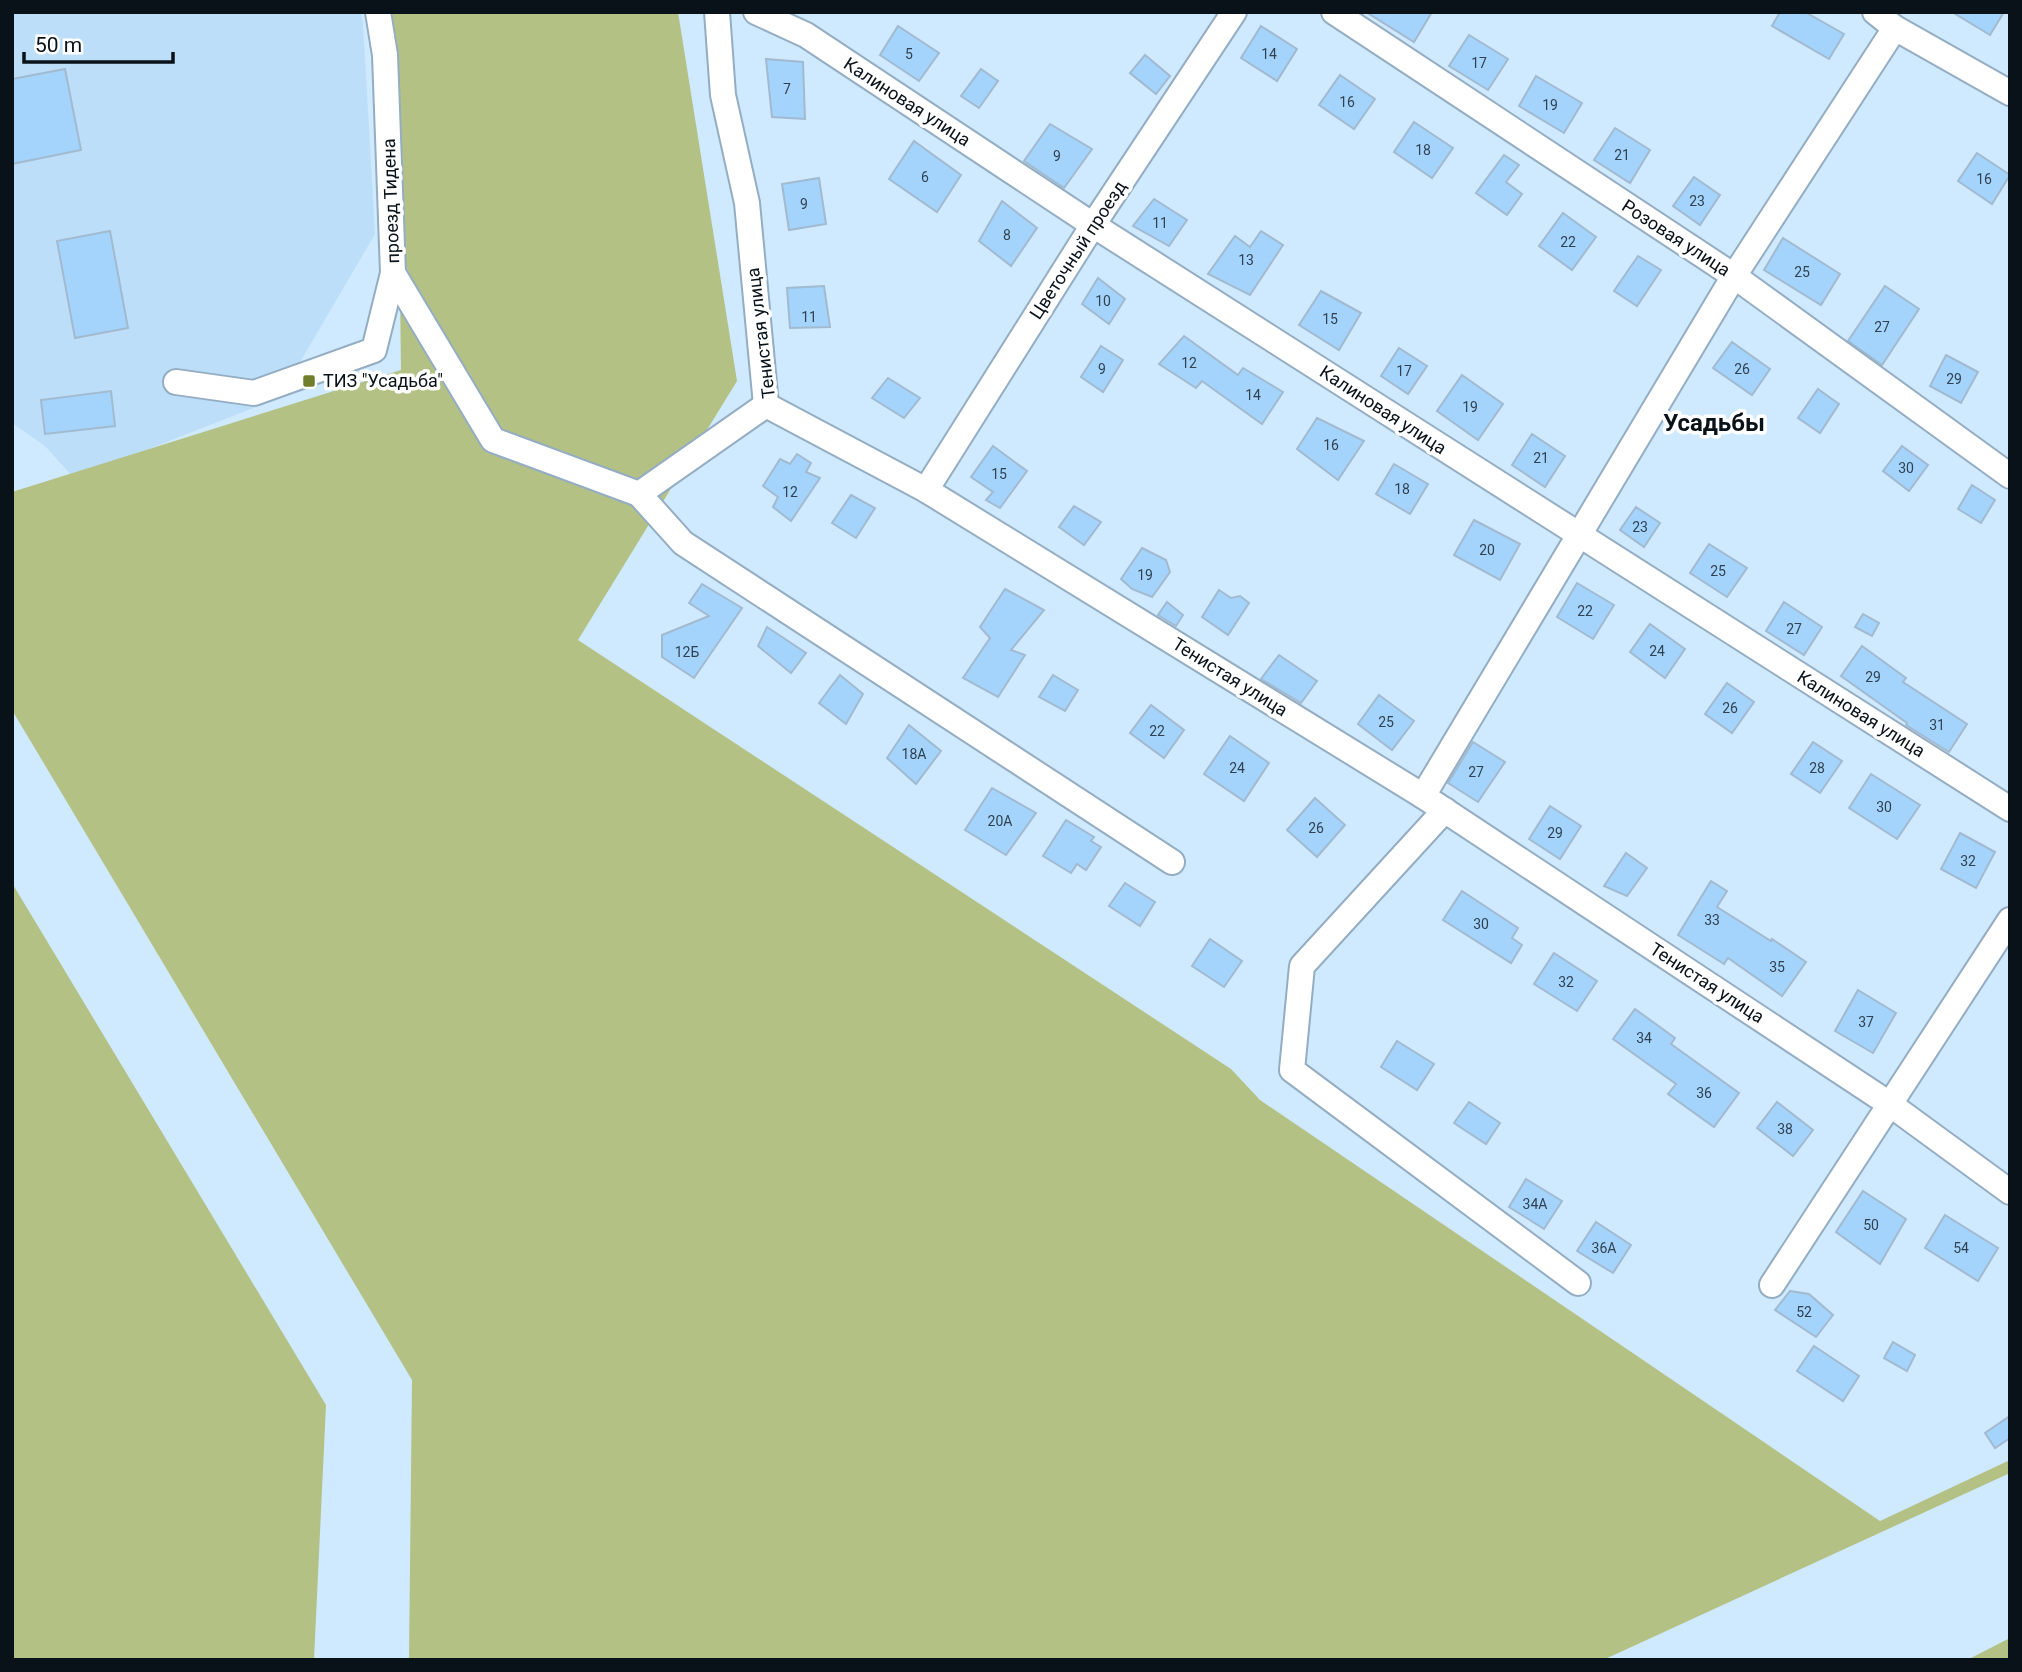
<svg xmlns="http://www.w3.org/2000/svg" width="2022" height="1672" viewBox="0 0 2022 1672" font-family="Roboto,sans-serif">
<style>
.built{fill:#bddef8}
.green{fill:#b4c185}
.building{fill:#a4d4fc;stroke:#a2bad0;stroke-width:2}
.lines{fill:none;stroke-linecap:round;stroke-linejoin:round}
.minor-casing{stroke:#94adc2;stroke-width:28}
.minor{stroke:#fff;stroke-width:24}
.poi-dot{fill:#717f2c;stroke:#fff;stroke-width:2.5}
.labels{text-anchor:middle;stroke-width:7;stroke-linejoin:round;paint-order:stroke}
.number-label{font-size:14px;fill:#304252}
.street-label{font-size:18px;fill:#091219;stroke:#fff}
.poi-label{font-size:18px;fill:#091219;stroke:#fff;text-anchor:start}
.district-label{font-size:24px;font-weight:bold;fill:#091219;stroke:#fff}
</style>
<rect width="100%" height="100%" fill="#cfe9ff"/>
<path class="built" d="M12 12H361L363 23 375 234 279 398 74 478 45 446 12 423Z"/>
<g class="green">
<path d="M390 12H678L737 381 578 640 1231 1069 1260 1100 1880 1521 2010 1460V1473L1603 1660H409L412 1380 12 710V492L401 370 397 53Z"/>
<path d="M12 883 326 1405 314 1660H12Z"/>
<path d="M2010 1638V1660H1967Z"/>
</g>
<g class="building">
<path d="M1366 12H1432L1414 42Z"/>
<path d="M1780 12H1805L1844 34 1829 59 1772 26Z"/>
<path d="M1952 12H2004L1990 35Z"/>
<path d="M898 26 939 53 919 81 880 55Z"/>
<path d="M1261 26 1297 49 1277 81 1241 58Z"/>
<path d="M1469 35 1508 59 1488 90 1449 66Z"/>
<path d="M1145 55 1170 76 1156 94 1130 73Z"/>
<path d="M766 59 803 62 805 119 772 117Z"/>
<path d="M65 69 81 150 12 164V79Z"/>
<path d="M981 69 998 81 979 108 961 96Z"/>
<path d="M1340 75 1375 99 1354 129 1319 105Z"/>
<path d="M1536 76 1582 103 1564 133 1519 106Z"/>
<path d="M1414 122 1453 148 1432 178 1394 152Z"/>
<path d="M1050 124 1092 149 1064 188 1024 161Z"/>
<path d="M1615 128 1650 150 1630 183 1594 160Z"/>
<path d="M914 141 961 175 937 212 889 179Z"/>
<path d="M1977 153 2010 175 1992 204 1958 181Z"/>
<path d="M1504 155 1519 165 1506 182 1522 194 1507 215 1476 193Z"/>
<path d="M1694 177 1720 195 1700 225 1673 206Z"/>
<path d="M819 178 826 224 789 230 782 184Z"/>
<path d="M1154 199 1187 220 1169 246 1133 226Z"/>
<path d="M1002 201 1037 228 1011 266 979 241Z"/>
<path d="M1563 213 1596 237 1572 270 1539 246Z"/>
<path d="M110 231 128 328 75 338 57 241Z"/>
<path d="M1261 231 1283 245 1250 295 1208 274 1235 236 1250 247Z"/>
<path d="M1783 238 1840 274 1821 305 1764 270Z"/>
<path d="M1638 256 1661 270 1637 306 1614 291Z"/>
<path d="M1098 278 1125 299 1109 324 1082 304Z"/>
<path d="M824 286 830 327 790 328 787 288Z"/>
<path d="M1885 286 1919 309 1882 365 1848 341Z"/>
<path d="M1321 291 1361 313 1339 350 1299 325Z"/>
<path d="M1184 336 1238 375 1243 368 1283 392 1262 424 1202 381 1196 388 1159 364Z"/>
<path d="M1732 342 1770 369 1752 395 1713 368Z"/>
<path d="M1101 346 1123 360 1103 392 1081 377Z"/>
<path d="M1399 348 1427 366 1408 394 1381 376Z"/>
<path d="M1946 355 1978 372 1961 403 1930 386Z"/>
<path d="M1462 375 1503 404 1478 440 1437 411Z"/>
<path d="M888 378 920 398 904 418 872 398Z"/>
<path d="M1818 389 1839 404 1820 433 1798 418Z"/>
<path d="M111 391 115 426 45 434 41 400Z"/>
<path d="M1317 418 1364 441 1338 480 1297 449Z"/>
<path d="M1532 434 1565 456 1545 487 1512 465Z"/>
<path d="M993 446 1027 471 1000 508 986 500 993 492 971 477Z"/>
<path d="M1902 446 1928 465 1909 491 1883 471Z"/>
<path d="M797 454 811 463 806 472 820 478 791 521 773 507 778 497 763 486 780 459 790 464Z"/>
<path d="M1394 464 1428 484 1410 514 1376 494Z"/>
<path d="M1972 485 1995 500 1981 523 1958 509Z"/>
<path d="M851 495 875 508 856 538 832 523Z"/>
<path d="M1074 506 1101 522 1084 545 1059 527Z"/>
<path d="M1636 507 1660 523 1644 547 1620 530Z"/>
<path d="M1474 520 1520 544 1500 580 1454 555Z"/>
<path d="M1709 544 1747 568 1727 597 1690 573Z"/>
<path d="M1142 548 1166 560 1170 572 1152 597 1132 589 1121 579Z"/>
<path d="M1577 583 1614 605 1593 639 1557 617Z"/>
<path d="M702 584 742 608 694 678 662 657V635L709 616 689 603Z"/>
<path d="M1005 589 1044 610 1011 650 1025 655 998 697 963 678 990 638 980 627Z"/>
<path d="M1219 590 1231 598 1240 596 1249 603 1228 635 1202 617Z"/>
<path d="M1167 602 1183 615 1176 626 1158 615Z"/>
<path d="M1784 602 1822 627 1804 655 1766 631Z"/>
<path d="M1863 614 1879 623 1872 636 1855 627Z"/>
<path d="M1650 624 1685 649 1665 678 1630 652Z"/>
<path d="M767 627 806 653 791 673 758 646Z"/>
<path d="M1862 646 1906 678 1903 682 1967 724 1949 752 1906 725 1907 723 1841 676Z"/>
<path d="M1279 655 1317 681 1301 703 1261 679Z"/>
<path d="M840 675 863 694 846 724 819 703Z"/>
<path d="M1053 675 1078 690 1065 711 1039 697Z"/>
<path d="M1727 683 1754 702 1732 733 1705 714Z"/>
<path d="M1379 695 1414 721 1392 750 1358 724Z"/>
<path d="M1151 705 1184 730 1164 758 1130 733Z"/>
<path d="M909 725 941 751 916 784 887 758Z"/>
<path d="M1230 736 1269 763 1244 801 1204 774Z"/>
<path d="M1473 742 1505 762 1478 802 1448 783Z"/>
<path d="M1813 742 1842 761 1820 793 1791 774Z"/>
<path d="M1871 774 1920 805 1897 839 1849 808Z"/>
<path d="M992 788 1036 813 1006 855 965 830Z"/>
<path d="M1315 798 1345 825 1317 857 1287 830Z"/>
<path d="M1550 806 1581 826 1560 859 1529 839Z"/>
<path d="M1066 820 1094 837 1091 841 1101 847 1086 870 1077 864 1071 873 1043 856Z"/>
<path d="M1960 833 1995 852 1976 888 1941 869Z"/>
<path d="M1626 853 1647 868 1627 896 1604 886Z"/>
<path d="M1711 881 1727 891 1717 907 1771 941 1772 939 1806 962 1782 996 1728 958 1724 964 1678 935Z"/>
<path d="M1125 883 1155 902 1140 926 1109 906Z"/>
<path d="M1462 891 1518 928 1512 938 1522 945 1511 963 1443 920Z"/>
<path d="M1210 939 1242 961 1224 987 1192 966Z"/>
<path d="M1554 953 1597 981 1577 1011 1534 984Z"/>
<path d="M1858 990 1896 1013 1873 1053 1835 1031Z"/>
<path d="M1635 1009 1675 1038 1671 1044 1739 1093 1714 1127 1668 1094 1676 1084 1613 1039Z"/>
<path d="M1397 1041 1434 1064 1417 1090 1381 1067Z"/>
<path d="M1469 1102 1500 1123 1486 1144 1454 1123Z"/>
<path d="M1777 1102 1813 1130 1793 1156 1757 1128Z"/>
<path d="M1526 1179 1562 1201 1544 1229 1509 1207Z"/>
<path d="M1863 1191 1906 1219 1880 1264 1836 1232Z"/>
<path d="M1945 1215 1998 1248 1978 1281 1925 1248Z"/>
<path d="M1596 1222 1631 1245 1613 1273 1577 1251Z"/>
<path d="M1790 1291 1809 1294 1833 1315 1816 1337 1775 1310Z"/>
<path d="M1893 1342 1915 1355 1907 1371 1884 1358Z"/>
<path d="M1814 1346 1859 1376 1843 1401 1797 1371Z"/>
<path d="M2010 1416V1438L1995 1448 1985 1433Z"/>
</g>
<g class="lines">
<defs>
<g id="minor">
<path d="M717 12 723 95 747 203 766 405"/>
<path d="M756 12 806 35 1093 225 2010 809"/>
<path d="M1334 12 1734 276 2010 476"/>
<path d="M1875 12 1895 28 2010 93"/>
<path d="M393 273 493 440 639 494 766 405"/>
<path d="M176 382 254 393 374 350 393 273 385 55 378 12"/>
<path d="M766 405 926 490 1423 796 1891 1105 2010 1192"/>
<path d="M926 490 1093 225 1234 12"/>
<path d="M639 494 683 543 1172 862"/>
<path d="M1423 796 1734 276 1895 28"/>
<path d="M1445 810 1302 966 1292 1070 1578 1283"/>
<path d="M1772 1285 2010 920"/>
</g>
</defs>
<use href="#minor" class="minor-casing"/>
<use href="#minor" class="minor"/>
</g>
<rect class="poi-dot" x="302" y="374" width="14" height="14" rx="3.5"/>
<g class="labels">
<g class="number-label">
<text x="909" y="59">5</text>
<text x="1269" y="59">14</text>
<text x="1479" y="68">17</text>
<text x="787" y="94">7</text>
<text x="1347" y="107">16</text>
<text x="1550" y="110">19</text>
<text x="1423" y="155">18</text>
<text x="1622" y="160">21</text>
<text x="1057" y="161">9</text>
<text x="925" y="182">6</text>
<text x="1984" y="184">16</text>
<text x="1697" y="206">23</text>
<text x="804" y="209">9</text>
<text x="1160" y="228">11</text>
<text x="1007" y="240">8</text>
<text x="1568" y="247">22</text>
<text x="1246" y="265">13</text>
<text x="1802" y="277">25</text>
<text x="1103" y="306">10</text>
<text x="809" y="322">11</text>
<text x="1330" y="324">15</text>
<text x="1882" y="332">27</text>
<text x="1189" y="368">12</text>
<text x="1102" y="374">9</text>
<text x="1742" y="374">26</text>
<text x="1404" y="376">17</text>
<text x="1954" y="384">29</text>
<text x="1253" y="400">14</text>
<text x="1470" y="412">19</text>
<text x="1331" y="450">16</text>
<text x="1541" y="463">21</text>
<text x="1906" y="473">30</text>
<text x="999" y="479">15</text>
<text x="1402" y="494">18</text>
<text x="790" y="497">12</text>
<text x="1640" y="532">23</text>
<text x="1487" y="555">20</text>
<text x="1718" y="576">25</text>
<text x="1145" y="580">19</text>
<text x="1585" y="616">22</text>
<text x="1794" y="634">27</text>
<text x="1657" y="656">24</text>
<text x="687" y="657">12Б</text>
<text x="1873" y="682">29</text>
<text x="1730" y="713">26</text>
<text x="1386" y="727">25</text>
<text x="1937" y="730">31</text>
<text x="1157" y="736">22</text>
<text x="914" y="759">18А</text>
<text x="1237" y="773">24</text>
<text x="1817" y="773">28</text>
<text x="1476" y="777">27</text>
<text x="1884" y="812">30</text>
<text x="1000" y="826">20А</text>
<text x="1316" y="833">26</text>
<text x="1555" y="838">29</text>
<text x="1968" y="866">32</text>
<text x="1712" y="925">33</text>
<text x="1481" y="929">30</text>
<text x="1777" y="972">35</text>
<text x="1566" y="987">32</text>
<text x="1866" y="1027">37</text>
<text x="1644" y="1043">34</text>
<text x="1704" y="1098">36</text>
<text x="1785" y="1134">38</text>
<text x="1535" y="1209">34А</text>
<text x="1871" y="1230">50</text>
<text x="1604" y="1253">36А</text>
<text x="1961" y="1253">54</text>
<text x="1804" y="1317">52</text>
</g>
<g class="street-label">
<text transform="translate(907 102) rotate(33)" y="6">Калиновая улица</text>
<text transform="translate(391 201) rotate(-92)" y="6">проезд Тидена</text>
<text transform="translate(1676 238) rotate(33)" y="6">Розовая улица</text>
<text transform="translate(1078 250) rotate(-57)" y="6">Цветочный проезд</text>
<text transform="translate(761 333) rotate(-97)" y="6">Тенистая улица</text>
<text transform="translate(1383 410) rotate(33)" y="6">Калиновая улица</text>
<text transform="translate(1230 677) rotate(32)" y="6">Тенистая улица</text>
<text transform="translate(1861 714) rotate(32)" y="6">Калиновая улица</text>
<text transform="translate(1707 983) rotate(33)" y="6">Тенистая улица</text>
</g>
<g class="poi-label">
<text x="323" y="387">ТИЗ "Усадьба"</text>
</g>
<g class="district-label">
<text x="1714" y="431">Усадьбы</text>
</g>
</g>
<rect width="2022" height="1672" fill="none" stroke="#091219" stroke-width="28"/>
<path d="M24 52v10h149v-10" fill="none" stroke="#091219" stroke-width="3.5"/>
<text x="35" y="52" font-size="21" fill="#091219" stroke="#ffffff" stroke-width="5" paint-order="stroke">50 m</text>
</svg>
